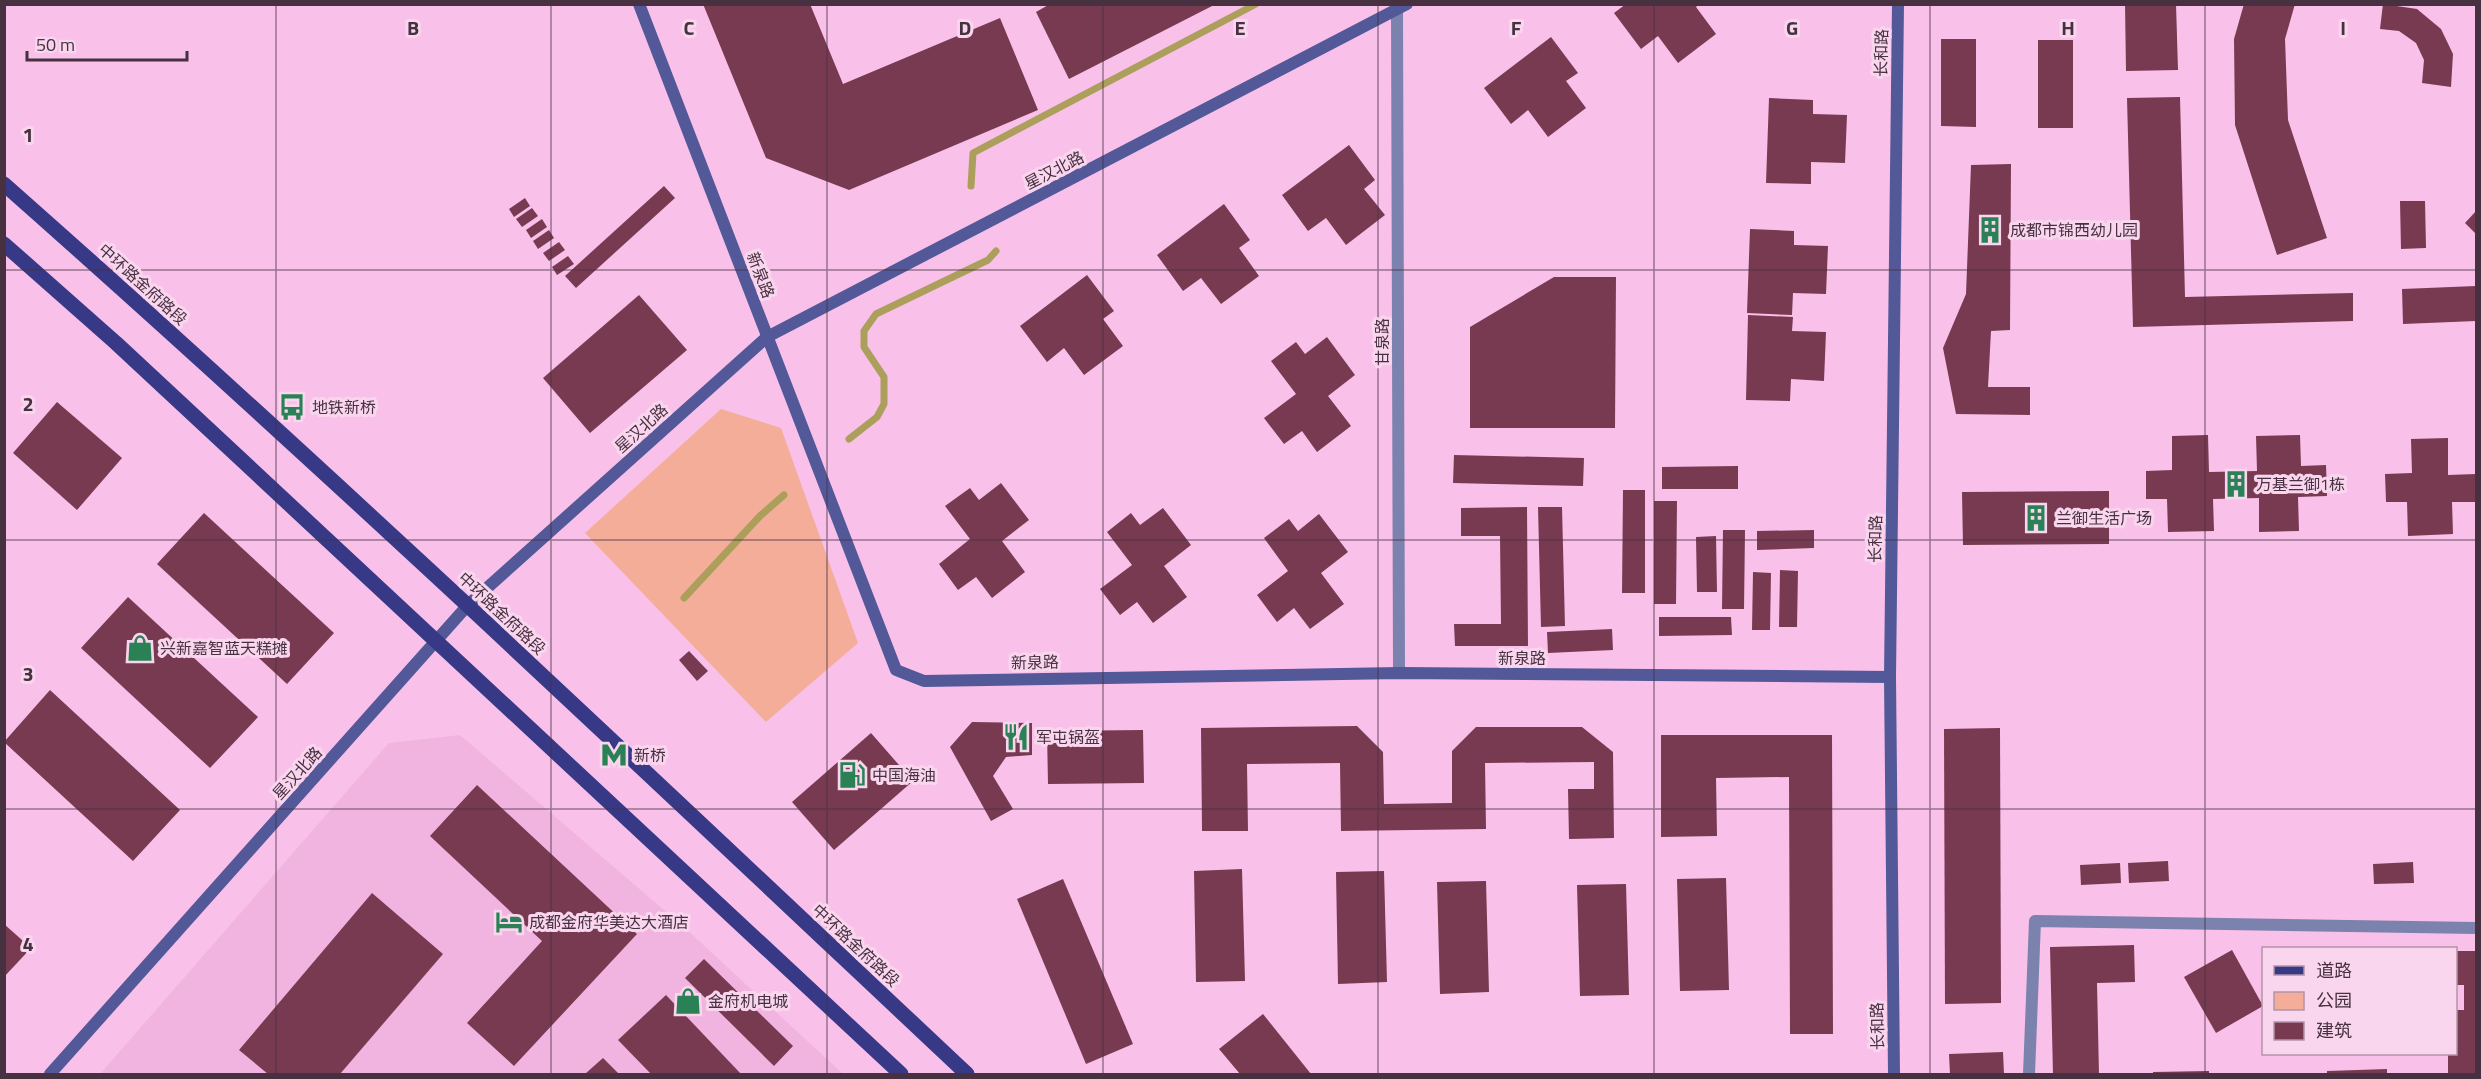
<svg xmlns="http://www.w3.org/2000/svg" width="2481" height="1079" viewBox="0 0 2481 1079" font-family="'Titillium Web','Noto Sans SC',sans-serif">
<style>
.built{fill:#f1b3df}
.green{fill:#f3ad98}
.lines{fill:none;stroke-linecap:round;stroke-linejoin:round}
.stream{stroke:#ac9e5b;stroke-width:7}
.building{fill:#773a51}
.street{stroke:#7b82ae;stroke-width:12}
.secondary{stroke:#525898;stroke-width:12}
.primary{stroke:#373986;stroke-width:15}
.grid{fill:none;stroke:#473141;stroke-width:1.5;stroke-opacity:0.55}
.labels{text-anchor:middle;stroke-width:6;stroke-linejoin:round;paint-order:stroke}
.street-label{font-size:16px;fill:#473141;stroke:#f9d6ee}
.poi-label{font-size:16px;fill:#473141;stroke:#f9d6ee;text-anchor:start}
.grid-label{font-size:20px;text-anchor:middle;font-weight:bold;fill:#473141;stroke:#f9d6ee;stroke-width:6;stroke-linejoin:round;paint-order:stroke}
</style>
<rect width="100%" height="100%" fill="#f9c1e9"/>
<path class="built" d="M460 735 685 928 843 1074H100L389 743Z"/>
<path class="green" d="M721 409 781 428 858 643 766 722 585 533Z"/>
<g class="lines">
<g class="stream">
<path d="M971 186 973 153 1256 4"/>
<path d="M849 439 877 417 884 404V377L864 347V331L876 314 988 260 996 251"/>
<path d="M684 598 760 516 784 495"/>
</g>
</g>
<g class="building">
<path d="M703 4H810L843 84 1000 18 1038 110 849 190 766 158Z"/>
<path d="M1050 4H1216L1069 79 1036 12Z"/>
<path d="M1626 4H1699L1696 7 1716 34 1678 63 1658 36 1641 49 1614 13Z"/>
<path d="M2125 4H2176L2178 70 2126 71Z"/>
<path d="M2244 4H2295L2285 39 2288 120 2327 238 2277 255 2235 125 2234 39Z"/>
<path d="M2383 4 2417 9 2441 29 2453 54 2451 87 2422 83 2424 60 2416 43 2399 31 2380 29Z"/>
<path d="M1551 37 1578 73 1566 81 1586 108 1548 137 1528 110 1511 124 1484 88Z"/>
<path d="M1941 39H1976V127L1941 126Z"/>
<rect x="2038" y="40" width="35" height="88"/>
<path d="M2180 97 2185 297 2353 293V321L2133 327 2127 98Z"/>
<path d="M1769 98 1813 100V114L1847 115 1845 163 1811 162V184L1766 183Z"/>
<path d="M1349 145 1375 180 1364 189 1385 215 1346 245 1326 218 1308 231 1282 195Z"/>
<path d="M2011 164 2010 330 1991 331 1988 387H2030V415L1956 414 1943 348 1966 294 1971 165Z"/>
<path d="M664 186 675 198 576 288 565 276Z"/>
<path d="M525 198 530 206 514 217 509 209Z"/>
<path d="M2400 201H2425L2426 248 2401 249Z"/>
<path d="M1224 204 1250 240 1239 248 1259 276 1221 304 1201 278 1183 291 1157 255Z"/>
<path d="M532 208 538 216 522 227 516 219Z"/>
<path d="M2476 211V234L2465 223Z"/>
<path d="M542 219 547 227 531 238 526 230Z"/>
<path d="M1750 229 1794 231V245L1828 246 1826 294 1793 293 1792 315 1747 313Z"/>
<path d="M549 230 554 238 538 249 533 241Z"/>
<path d="M559 242 565 250 549 261 543 253Z"/>
<path d="M568 256 574 264 557 275 552 267Z"/>
<path d="M1087 275 1114 311 1103 319 1123 346 1084 375 1064 348 1047 362 1020 326Z"/>
<path d="M1554 277H1616L1615 428H1470V327Z"/>
<path d="M2476 286V321L2403 324 2402 289Z"/>
<path d="M639 295 687 350 590 433 543 378Z"/>
<path d="M1748 315 1793 317 1792 331 1826 332 1824 381 1791 379 1790 401 1746 400Z"/>
<path d="M1327 337 1355 375 1328 396 1351 426 1317 452 1302 431 1284 444 1264 418 1296 394 1271 361 1296 342 1305 354Z"/>
<path d="M57 402 122 458 77 510 13 453Z"/>
<path d="M2208 435 2209 472 2257 471 2256 436 2300 435 2301 466 2326 465 2327 496 2298 497 2299 531 2259 532V498L2213 499 2214 531 2168 532 2167 499H2146V471L2172 470V436Z"/>
<path d="M2448 438V475L2476 474V502H2452L2453 534 2408 536 2407 502H2386L2385 474 2412 473 2411 439Z"/>
<path d="M1454 455 1584 458 1583 486 1453 483Z"/>
<path d="M1738 466V489H1662V467Z"/>
<path d="M1001 483 1029 520 1002 541 1025 572 992 598 976 577 958 590 939 564 970 539 945 506 970 488 979 500Z"/>
<path d="M1623 490H1645V593H1622Z"/>
<path d="M2109 491V544L1963 545 1962 492Z"/>
<path d="M1654 501H1677L1676 604H1654Z"/>
<path d="M1527 507 1528 646H1455L1454 624H1501L1500 536H1461V508Z"/>
<path d="M1538 507H1562L1565 626 1541 627Z"/>
<path d="M1163 508 1191 545 1164 566 1187 597 1153 623 1137 602 1120 615 1100 589 1132 565 1107 532 1131 513 1140 525Z"/>
<path d="M204 513 334 633 287 684 157 564Z"/>
<path d="M1319 514 1348 552 1321 573 1344 604 1310 629 1294 608 1277 622 1257 595 1288 571 1264 538 1289 519 1298 531Z"/>
<path d="M1723 530H1745L1744 609H1722Z"/>
<path d="M1814 530V548L1757 550V531Z"/>
<path d="M1716 536 1717 592H1697L1696 537Z"/>
<path d="M1780 570 1798 571 1797 627H1779Z"/>
<path d="M1753 572 1771 573 1770 630H1752Z"/>
<path d="M128 597 258 717 210 768 81 648Z"/>
<path d="M1659 617H1731L1732 635 1659 636Z"/>
<path d="M1612 629 1613 650 1548 653 1547 632Z"/>
<path d="M689 651 708 671 697 681 679 660Z"/>
<path d="M50 690 180 810 133 861 4 742Z"/>
<path d="M972 722 1032 723V755L1006 757 993 776 1013 809 991 821 950 747Z"/>
<path d="M1357 726 1383 752 1384 804 1452 803V751L1476 727H1582L1613 752 1614 838 1569 839 1568 789H1594V762L1485 763 1486 829 1341 831 1340 763 1247 764 1248 831H1202L1201 728Z"/>
<path d="M2000 728 2001 1003 1945 1004 1944 729Z"/>
<path d="M1143 730 1144 783 1048 784 1047 731Z"/>
<path d="M871 733 913 781 834 850 792 802Z"/>
<path d="M1661 735H1832L1833 1034H1790L1789 777 1716 778 1717 836 1661 837Z"/>
<path d="M477 785 637 934 514 1066 467 1023 542 941 430 836Z"/>
<path d="M2168 861 2169 881 2129 883 2128 863Z"/>
<path d="M2413 862 2414 883 2374 884 2373 864Z"/>
<path d="M2120 863 2121 883 2081 885 2080 865Z"/>
<path d="M1242 869 1245 981 1196 982 1194 871Z"/>
<path d="M1384 871 1387 982 1338 984 1336 872Z"/>
<path d="M1726 878 1729 990 1680 991 1677 879Z"/>
<path d="M1063 879 1133 1044 1086 1064 1017 899Z"/>
<path d="M1486 881 1489 992 1440 994 1437 882Z"/>
<path d="M1626 884 1629 995 1580 996 1577 885Z"/>
<path d="M372 893 443 954 340 1074H268L239 1050Z"/>
<path d="M4 924 31 948 4 977Z"/>
<path d="M2134 945 2135 982 2097 983 2099 1074H2053L2050 947Z"/>
<path d="M2232 950 2263 1006 2216 1033 2184 977Z"/>
<path d="M2456 951H2476V1074H2448V1054H2456V1010H2464V985H2456Z"/>
<path d="M704 959 793 1046 774 1066 685 978Z"/>
<path d="M666 995 741 1074H651L618 1040Z"/>
<path d="M1263 1014 1311 1074H1240L1219 1049Z"/>
<path d="M2003 1052 2004 1074H1950L1949 1054Z"/>
<path d="M603 1058 619 1074H585Z"/>
<path d="M2387 1069V1074H2327V1071Z"/>
<path d="M2209 1071V1074H2153V1072Z"/>
</g>
<g class="lines">
<g class="street">
<path d="M1397 10 1399 673"/>
<path d="M2029 1074 2035 921 2476 928"/>
</g>
<g class="secondary">
<path d="M639 4 896 670 924 681 1399 673 1890 677"/>
<path d="M50 1074 468 605 767 337 1407 4"/>
<path d="M1894 1074 1890 677 1898 4"/>
</g>
<g class="primary">
<path d="M4 184C332 474 649 775 967 1074"/>
<path d="M4 244 116 343 901 1074"/>
</g>
</g>
<path class="grid" d="M276 4V1074M551 4V1074M827 4V1074M1103 4V1074M1378 4V1074M1654 4V1074M1930 4V1074M2205 4V1074M4 270H2476M4 540H2476M4 809H2476"/>
<defs>
<symbol id="building-bare" viewBox="-9 -9 18 18"><path d="M-4-6H4V6H1V3H-1V6H-4ZM-2.5-4.3h1.7v1.8h-1.7ZM.8-4.3h1.7v1.8H.8ZM-2.5-1h1.7V.8h-1.7ZM.8-1h1.7V.8H.8Z" fill="#2a8155" stroke="#f9d6ee" stroke-width="2.5" paint-order="stroke"/></symbol>
<symbol id="bus-bare" viewBox="-9 -9 18 18"><path d="M-5-6H5V4H4V6H2V4H-2V6H-4V4H-5ZM-3.5-4V0h7V-4ZM-3.5 1.2v1.5H-2V1.2ZM2 1.2v1.5H3.5V1.2Z" fill="#2a8155" stroke="#f9d6ee" stroke-width="2.5" paint-order="stroke"/></symbol>
<symbol id="shop-bare" viewBox="-9 -9 18 18"><path d="M-5-2.5h2.3a2.7 3.5 0 0 1 5.4 0H5L5.5 6h-11ZM-1.5-2.5h3a1.5 2.3 0 0 0-3 0Z" fill="#2a8155" stroke="#f9d6ee" stroke-width="2.5" paint-order="stroke"/></symbol>
<symbol id="restaurant-bare" viewBox="-9 -9 18 18"><path d="M-5-6h1v4h1v-4h1v4h1v-4h1v5L-1.5 .5V6h-2V.5L-5-1ZM5-6V6H3V1.5H1.5Q1.5-4 5-6Z" fill="#2a8155" stroke="#f9d6ee" stroke-width="2.5" paint-order="stroke"/></symbol>
<symbol id="metro-bare" viewBox="-9 -9 18 18"><path d="M-5.5 5V-5H-3L0 0L3-5H5.5V5H3V-.5L0 4L-3-.5V5Z" fill="#2a8155" stroke="#f9d6ee" stroke-width="2.5" paint-order="stroke"/></symbol>
<symbol id="fuel-bare" viewBox="-9 -9 18 18"><path d="M-5.5-6h7V0h2V4h1.3V-2.5L3-4.5l.8-.8L6-3V5H2.5V1h-1V6h-7ZM-4.2-4.7v3.2H.2V-4.7Z" fill="#2a8155" stroke="#f9d6ee" stroke-width="2.5" paint-order="stroke"/></symbol>
<symbol id="hotel-bare" viewBox="-9 -9 18 18"><path d="M-6-4.5h1.5V1H6V5H4.5V3h-9V5H-6ZM-4 0a1.8 1.8 0 1 1 3.6 0ZM.5 0V-2.5h3Q6-2.5 6 0Z" fill="#2a8155" stroke="#f9d6ee" stroke-width="2.5" paint-order="stroke"/></symbol>
</defs>
<g fill-rule="evenodd">
<use href="#building-bare" x="1971" y="211" width="38" height="38"/>
<use href="#bus-bare" x="273" y="388" width="38" height="38"/>
<use href="#building-bare" x="2217" y="465" width="38" height="38"/>
<use href="#building-bare" x="2017" y="499" width="38" height="38"/>
<use href="#shop-bare" x="121" y="629" width="38" height="38"/>
<use href="#restaurant-bare" x="997" y="718" width="38" height="38"/>
<use href="#metro-bare" x="595" y="736" width="38" height="38"/>
<use href="#fuel-bare" x="833" y="756" width="38" height="38"/>
<use href="#hotel-bare" x="490" y="903" width="38" height="38"/>
<use href="#shop-bare" x="669" y="982" width="38" height="38"/>
</g>
<g class="labels">
<g class="street-label">
<text transform="translate(1881 53) rotate(-89)" y="6">长和路</text>
<text transform="translate(1054 170) rotate(-27)" y="6">星汉北路</text>
<text transform="translate(761 275) rotate(69)" y="6">新泉路</text>
<text transform="translate(143 284) rotate(42)" y="6">中环路金府路段</text>
<text transform="translate(1382 342) rotate(-90)" y="6">甘泉路</text>
<text transform="translate(641 428) rotate(-42)" y="6">星汉北路</text>
<text transform="translate(1875 539) rotate(-89)" y="6">长和路</text>
<text transform="translate(502 613) rotate(43)" y="6">中环路金府路段</text>
<text x="1522" y="664">新泉路</text>
<text transform="translate(1035 662) rotate(-1)" y="6">新泉路</text>
<text transform="translate(297 773) rotate(-48)" y="6">星汉北路</text>
<text transform="translate(856 945) rotate(43)" y="6">中环路金府路段</text>
<text transform="translate(1877 1026) rotate(-91)" y="6">长和路</text>
</g>
<g class="poi-label">
<text x="2010" y="236">成都市锦西幼儿园</text>
<text x="312" y="413">地铁新桥</text>
<text x="2256" y="490">万基兰御1栋</text>
<text x="2056" y="524">兰御生活广场</text>
<text x="160" y="654">兴新嘉智蓝天糕摊</text>
<text x="1036" y="743">军屯锅盔</text>
<text x="634" y="761">新桥</text>
<text x="872" y="781">中国海油</text>
<text x="529" y="928">成都金府华美达大酒店</text>
<text x="708" y="1007">金府机电城</text>
</g>
</g>
<g class="grid-label">
<text x="413" y="35">B</text>
<text x="689" y="35">C</text>
<text x="965" y="35">D</text>
<text x="1240" y="35">E</text>
<text x="1516" y="35">F</text>
<text x="1792" y="35">G</text>
<text x="2068" y="35">H</text>
<text x="2343" y="35">I</text>
<text x="28" y="142">1</text>
<text x="28" y="411">2</text>
<text x="28" y="681">3</text>
<text x="28" y="951">4</text>
</g>
<rect width="2481" height="1079" fill="none" stroke="#473141" stroke-width="12"/>
<rect x="2262" y="947" width="195" height="108" fill="#f9d6ee" stroke="#b294a9" stroke-width="1.5"/>
<rect x="2274" y="966" width="30" height="9" fill="#373986" stroke="#b294a9" stroke-width="1.5"/>
<text x="2316" y="977" font-size="18" fill="#473141">道路</text>
<rect x="2274" y="992" width="30" height="18" fill="#f3ad98" stroke="#b294a9" stroke-width="1.5"/>
<text x="2316" y="1007" font-size="18" fill="#473141">公园</text>
<rect x="2274" y="1022" width="30" height="18" fill="#773a51" stroke="#b294a9" stroke-width="1.5"/>
<text x="2316" y="1037" font-size="18" fill="#473141">建筑</text>
<path d="M27 51v9h160v-9" fill="none" stroke="#473141" stroke-width="3"/>
<text x="36" y="51" font-size="18" fill="#473141" stroke="#f9d6ee" stroke-width="4.5" paint-order="stroke">50 m</text>
</svg>
